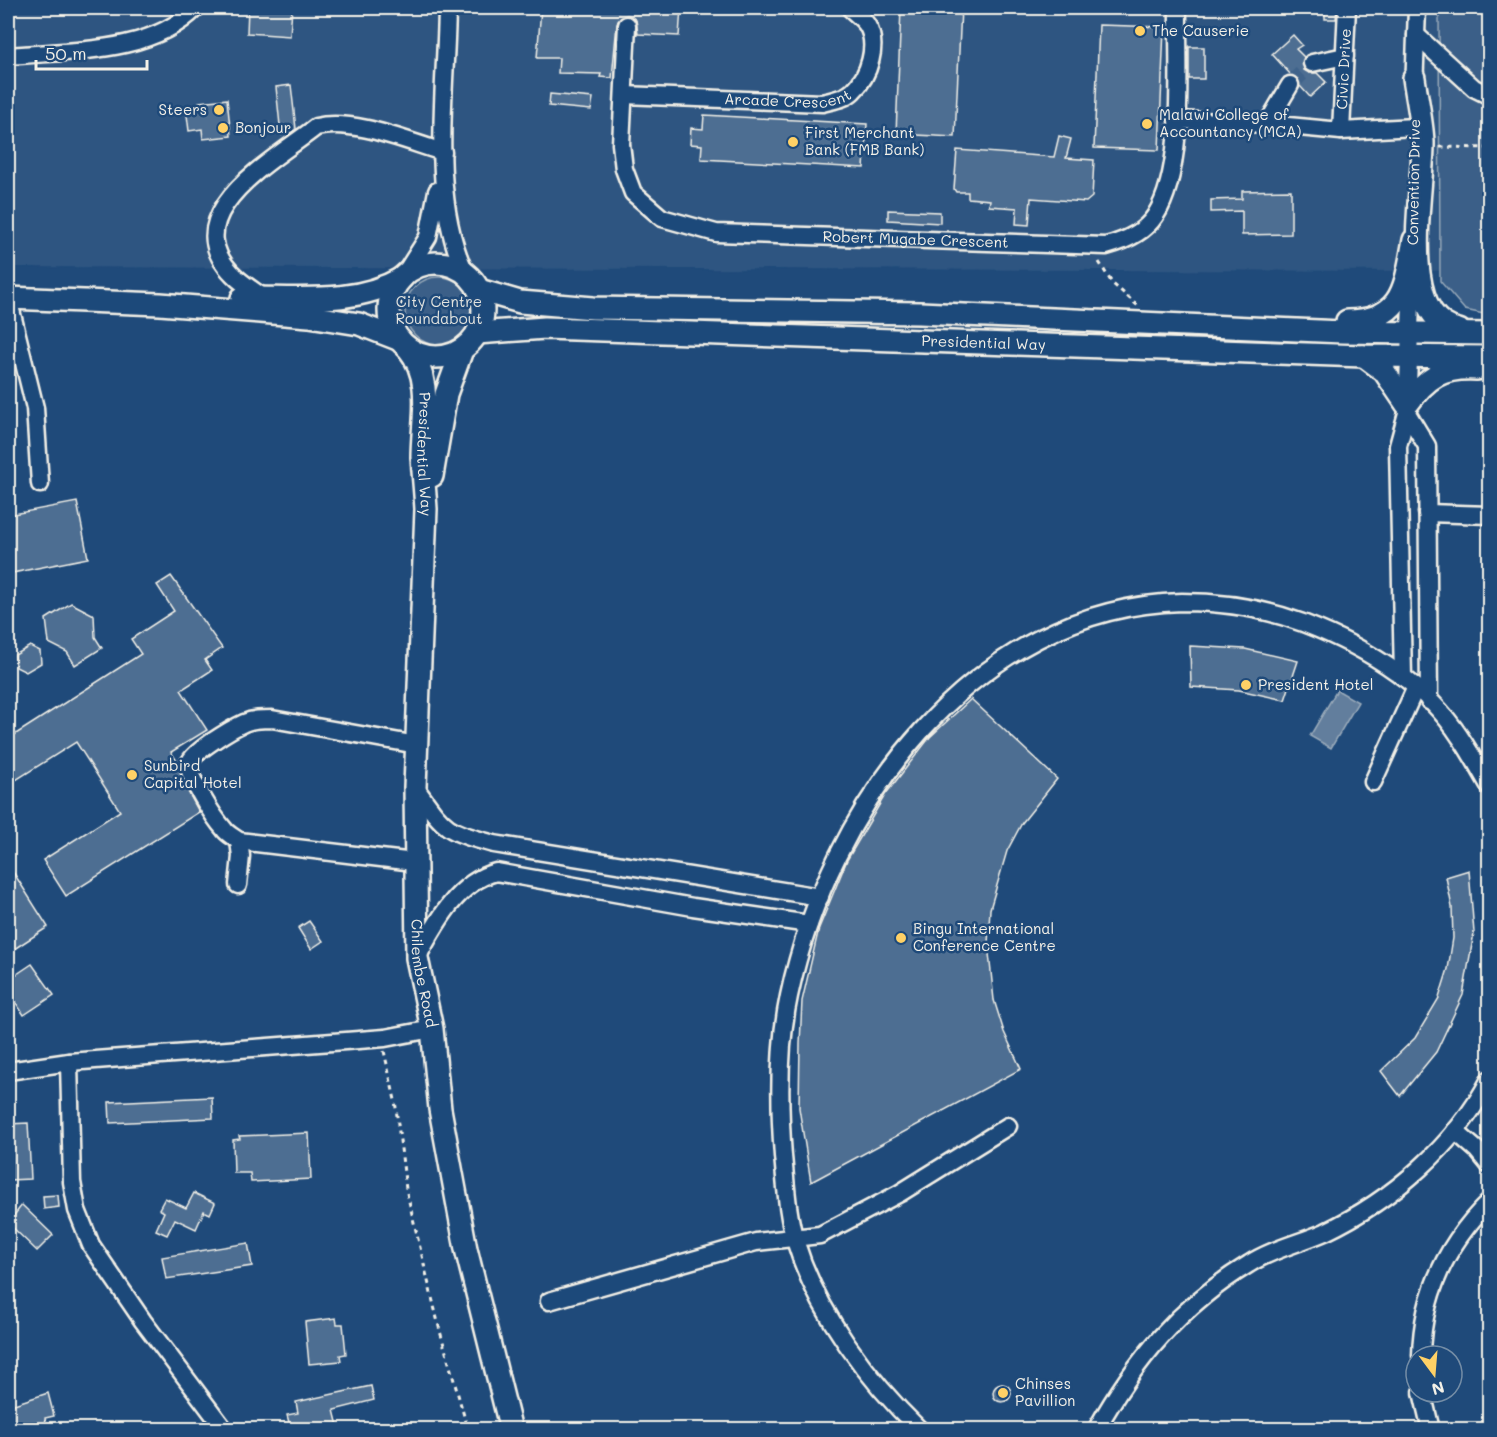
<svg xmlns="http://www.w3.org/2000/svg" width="1497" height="1437" viewBox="0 0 1497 1437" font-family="Mali,sans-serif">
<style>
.built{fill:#2d5581}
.green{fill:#3a5f88;stroke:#97a8b8;stroke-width:1.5}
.water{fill:#627e9d;stroke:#9cacbb;stroke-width:1.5}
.building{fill:#4d6e92;stroke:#f4f1e8;stroke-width:1.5}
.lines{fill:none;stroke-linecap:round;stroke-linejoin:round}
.minor-tunnel{stroke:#3f638a;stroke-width:16;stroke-dasharray:16 8;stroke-linecap:butt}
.minor-casing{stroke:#f4f1e8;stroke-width:21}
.major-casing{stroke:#f4f1e8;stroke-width:26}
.path{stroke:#f4f1e8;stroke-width:3;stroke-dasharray:4.5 4.5;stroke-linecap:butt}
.minor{stroke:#1f4a7a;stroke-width:16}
.major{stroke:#1f4a7a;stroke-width:21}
.poi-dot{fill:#ffd166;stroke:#1f4a7a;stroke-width:2}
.labels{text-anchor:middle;stroke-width:5;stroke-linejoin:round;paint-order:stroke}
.poi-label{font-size:15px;fill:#f4f1e8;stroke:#1f4a7a;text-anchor:start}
.street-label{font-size:15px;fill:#f4f1e8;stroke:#1f4a7a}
.park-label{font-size:15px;fill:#e1e2de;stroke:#1f4a7a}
</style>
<rect width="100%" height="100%" fill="#1f4a7a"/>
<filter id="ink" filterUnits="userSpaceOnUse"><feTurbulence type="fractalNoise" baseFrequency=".0167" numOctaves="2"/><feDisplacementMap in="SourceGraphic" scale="12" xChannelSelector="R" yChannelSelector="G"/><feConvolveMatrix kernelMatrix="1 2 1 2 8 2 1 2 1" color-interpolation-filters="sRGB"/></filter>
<g filter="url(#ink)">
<path class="built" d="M8 8H1489V267L1431 271 8 267Z"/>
<g class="green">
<path d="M1439 8H1489V315L1465 310 1440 281Z"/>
<circle cx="439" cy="311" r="34"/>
</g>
<path class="water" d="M1337 690 1358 702 1331 748 1310 736Z"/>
<g class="building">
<path d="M248 8H292L290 36 247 33Z"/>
<path d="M541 8H681L679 36 638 34 636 20 632 16 623 15 617 24 612 78 600 77 601 74 558 73 559 58H537Z"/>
<path d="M901 8H961L955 137 896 134Z"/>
<path d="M1325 8H1337L1336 19H1325Z"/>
<path d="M1099 25 1164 27 1159 150 1094 148Z"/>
<path d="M1293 35 1302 45 1296 49 1304 57V70L1309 73H1317L1326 82 1310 97 1300 86 1299 79 1291 75 1272 54Z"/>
<rect x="1189" y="47" width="15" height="32"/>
<path d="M291 85 296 129 289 134 281 135 276 87Z"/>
<path d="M550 94 593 98 591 110 549 106Z"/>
<path d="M227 99 231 136 203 139 202 129 189 131 186 107 199 105V102Z"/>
<path d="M704 115 867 124 864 168 701 159 702 145 690 144 691 128 703 129Z"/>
<path d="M1059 136 1071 139 1066 158 1094 160 1092 197 1086 202 1031 198 1029 225 1016 224 1017 208 989 206 990 200 968 198V192H956L954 189 957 150 1054 157Z"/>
<path d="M1291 190V234L1242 235V211L1211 212V200L1242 199V191Z"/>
<path d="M888 210 940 212V223L888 220Z"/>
<path d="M77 502 88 558 12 573 8 549V515Z"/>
<path d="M171 576 222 648 205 660 212 670 181 690 207 730 171 752 179 764 183 782 199 812 66 896 43 860 120 811 76 742 8 785V739L141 654 131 639 174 611 157 585Z"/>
<path d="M71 603 94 615 95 637 102 648 75 665 67 652 49 643 46 619Z"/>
<path d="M30 646 40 651 41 663 26 672 16 667 15 655Z"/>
<path d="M1190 646 1245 649 1298 661 1285 700 1239 690 1191 687Z"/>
<path d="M971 699 1057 779 1022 823 1007 851 990 909 988 944 994 1000 1004 1032 1021 1069 811 1182 799 1108 800 1044 802 1001 819 928 847 860 885 795 930 737Z"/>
<path d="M8 864 48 927 8 953Z"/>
<path d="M1469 870 1474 933 1463 995 1436 1052 1400 1096 1381 1071 1415 1038 1439 998 1448 969 1453 938 1452 907 1446 877Z"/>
<path d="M309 921 323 941 311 949 298 928Z"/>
<path d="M8 960 17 974 32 964 54 995 24 1015 8 991Z"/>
<path d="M212 1097 213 1118 110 1123 109 1102Z"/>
<path d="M28 1123 31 1179 8 1180V1124Z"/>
<path d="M309 1133 311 1179 251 1182 250 1173H234L233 1140 240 1139 239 1136Z"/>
<path d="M194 1193 215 1203 210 1214 204 1211 196 1229 175 1219 167 1235 156 1230 164 1212 159 1209 165 1198 186 1208Z"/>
<path d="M58 1195 59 1207 44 1209 43 1196Z"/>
<path d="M22 1205 53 1235 37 1251 8 1223Z"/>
<path d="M248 1243 252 1266 166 1279 162 1257Z"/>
<path d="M336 1318 337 1324H343L346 1354 340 1355 341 1361 309 1364 305 1322Z"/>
<circle cx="1002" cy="1393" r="9"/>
<path d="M371 1386 374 1400 334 1410 339 1430H291L287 1415 298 1413 296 1402Z"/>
<path d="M48 1393 54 1416 45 1418 47 1426 35 1430H8V1406Z"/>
</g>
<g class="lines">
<g class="minor-tunnel">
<path d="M627 25 628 8"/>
<path d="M1290 85 1312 63"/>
</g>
<defs>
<g id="minor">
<path d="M447 8C446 91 429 196 465 272"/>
<path id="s1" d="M627 25 621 144 624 169 633 193 662 218 716 233 1106 246C1125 241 1144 233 1155 216 1186 169 1177 64 1178 8"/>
<path d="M1416 35 1474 88 1490 96"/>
<path d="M8 56C68 50 150 55 196 8"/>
<path d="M1312 63 1345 56"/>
<path d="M1414 91 1417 8"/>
<path id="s2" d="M624 95 822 103C833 100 845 99 853 91 869 76 879 45 867 25 863 19 855 13 850 8"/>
<path d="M1177 120 1267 124 1341 131 1415 127"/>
<path d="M1267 124 1290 85"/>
<path id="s3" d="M1341 131 1347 8"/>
<path d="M402 278 428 237 437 191"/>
<path d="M8 298 35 408 40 484"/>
<path d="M264 298C256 292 246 286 238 279 168 217 273 161 316 127 353 118 406 141 443 152"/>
<path d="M1407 413 1427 446 1429 701"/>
<path d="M1427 513 1490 515"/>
<path d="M1403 677 1398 446 1407 413 1412 275"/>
<path d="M1373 782 1416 687"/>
<path d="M415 787C445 829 443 830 494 844L820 897"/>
<path d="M414 862 239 841C234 837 227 834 224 829 215 819 187 776 189 764 190 753 233 728 244 723 253 719 262 719 272 719L417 745"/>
<path d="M238 885 241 856 239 841"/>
<path d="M417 958C435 925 457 882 496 872L693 907 809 924"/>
<path d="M69 1062 72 1182 77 1210 91 1245 143 1321 225 1430"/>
<path d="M8 1071 69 1062 385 1038 432 1029"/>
<path d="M1455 1131 1477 1150 1490 1166"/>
<path d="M549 1301 756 1242 820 1235 900 1193 1008 1126"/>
<path d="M1421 1356C1422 1295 1446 1244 1490 1201"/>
<path d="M1422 1392 1431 1430"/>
<path d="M920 1430C868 1380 817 1312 796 1243 787 1215 786 1185 783 1156 779 1104 778 1047 789 996 829 807 973 607 1182 602 1224 602 1263 608 1303 623 1363 646 1424 682 1460 737 1471 753 1480 770 1490 787"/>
<path d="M1096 1430C1135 1360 1180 1306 1249 1264 1272 1249 1300 1243 1325 1232 1392 1200 1455 1146 1490 1079"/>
</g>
<g id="major">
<path d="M1414 78C1417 99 1422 121 1423 142 1424 189 1395 319 1459 330"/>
<circle cx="436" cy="310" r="47"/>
<path d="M479 290 520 302 593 308 920 313 1342 332 1490 334"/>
<path d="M8 298 160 304 309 316 359 324 400 340"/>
<path d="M242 298C295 297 354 306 402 278"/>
<path d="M1347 321C1404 321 1405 286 1414 240"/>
<path id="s4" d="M477 333 545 328 1364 356 1490 357"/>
<path id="s5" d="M408 348C434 380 422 419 422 457 423 474 425 492 426 509L415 787 417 958 432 1029 440 1109 466 1249 511 1430"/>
<path d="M1364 356 1384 371 1407 405C1427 377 1442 367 1477 369"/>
<path d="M432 476 446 394 462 350"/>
</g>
</defs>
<use href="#minor" class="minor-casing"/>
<use href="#major" class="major-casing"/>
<g class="path">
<path d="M1440 147 1490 148"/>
<path d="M1099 262 1112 283 1138 306"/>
<path d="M384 1051 395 1100 406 1189 440 1331 468 1430"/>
</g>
<use href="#minor" class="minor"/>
<use href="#major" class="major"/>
</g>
</g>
<g class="poi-dot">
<circle cx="1140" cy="31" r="6"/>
<circle cx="219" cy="110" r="6"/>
<circle cx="1147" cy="124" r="6"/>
<circle cx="223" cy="128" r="6"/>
<circle cx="793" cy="142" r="6"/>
<circle cx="1246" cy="685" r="6"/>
<circle cx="132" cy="775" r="6"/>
<circle cx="901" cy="938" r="6"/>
<circle cx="1003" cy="1393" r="6"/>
</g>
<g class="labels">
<g class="poi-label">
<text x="1152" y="36">The Causerie</text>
<text x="207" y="115" text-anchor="end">Steers</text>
<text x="1159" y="120">Malawi College of<tspan x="1159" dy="17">Accountancy (MCA)</tspan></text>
<text x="235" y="133">Bonjour</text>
<text x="805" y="138">First Merchant<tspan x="805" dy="17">Bank (FMB Bank)</tspan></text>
<text x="1258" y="690">President Hotel</text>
<text x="144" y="771">Sunbird<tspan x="144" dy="17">Capital Hotel</tspan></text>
<text x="913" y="934">Bingu International<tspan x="913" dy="17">Conference Centre</tspan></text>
<text x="1015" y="1389">Chinses<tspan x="1015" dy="17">Pavillion</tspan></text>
</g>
<g class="street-label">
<text dy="5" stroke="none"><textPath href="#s3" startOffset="62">Civic Drive</textPath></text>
<text dy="5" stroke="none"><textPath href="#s2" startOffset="164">Arcade Crescent</textPath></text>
<text transform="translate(1414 182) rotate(-89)" y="5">Convention Drive</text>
<text dy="5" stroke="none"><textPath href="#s1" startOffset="464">Robert Mugabe Crescent</textPath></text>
<text dy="5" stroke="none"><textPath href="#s4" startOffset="507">Presidential Way</textPath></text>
<text dy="5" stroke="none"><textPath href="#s5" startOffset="110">Presidential Way</textPath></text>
<text dy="5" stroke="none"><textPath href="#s5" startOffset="630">Chilembe Road</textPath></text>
</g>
<g class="park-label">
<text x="439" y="307">City Centre<tspan x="439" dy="17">Roundabout</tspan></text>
</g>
</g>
<rect width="1497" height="1437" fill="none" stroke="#1f4a7a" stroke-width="30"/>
<rect x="15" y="15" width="1467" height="1407" fill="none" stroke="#f4f1e8" stroke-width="2" filter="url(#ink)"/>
<g transform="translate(1434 1374) rotate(164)"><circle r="28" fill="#1f4a7a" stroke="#748da6" stroke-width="1.5"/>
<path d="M0-4.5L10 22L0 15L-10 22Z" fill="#ffd166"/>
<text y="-9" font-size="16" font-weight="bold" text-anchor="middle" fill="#f4f1e8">N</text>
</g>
<path d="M36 60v9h111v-9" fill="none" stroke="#f4f1e8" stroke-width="3"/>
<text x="45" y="60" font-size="18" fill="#f4f1e8" stroke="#1f4a7a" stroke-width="4.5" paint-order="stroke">50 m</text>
</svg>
